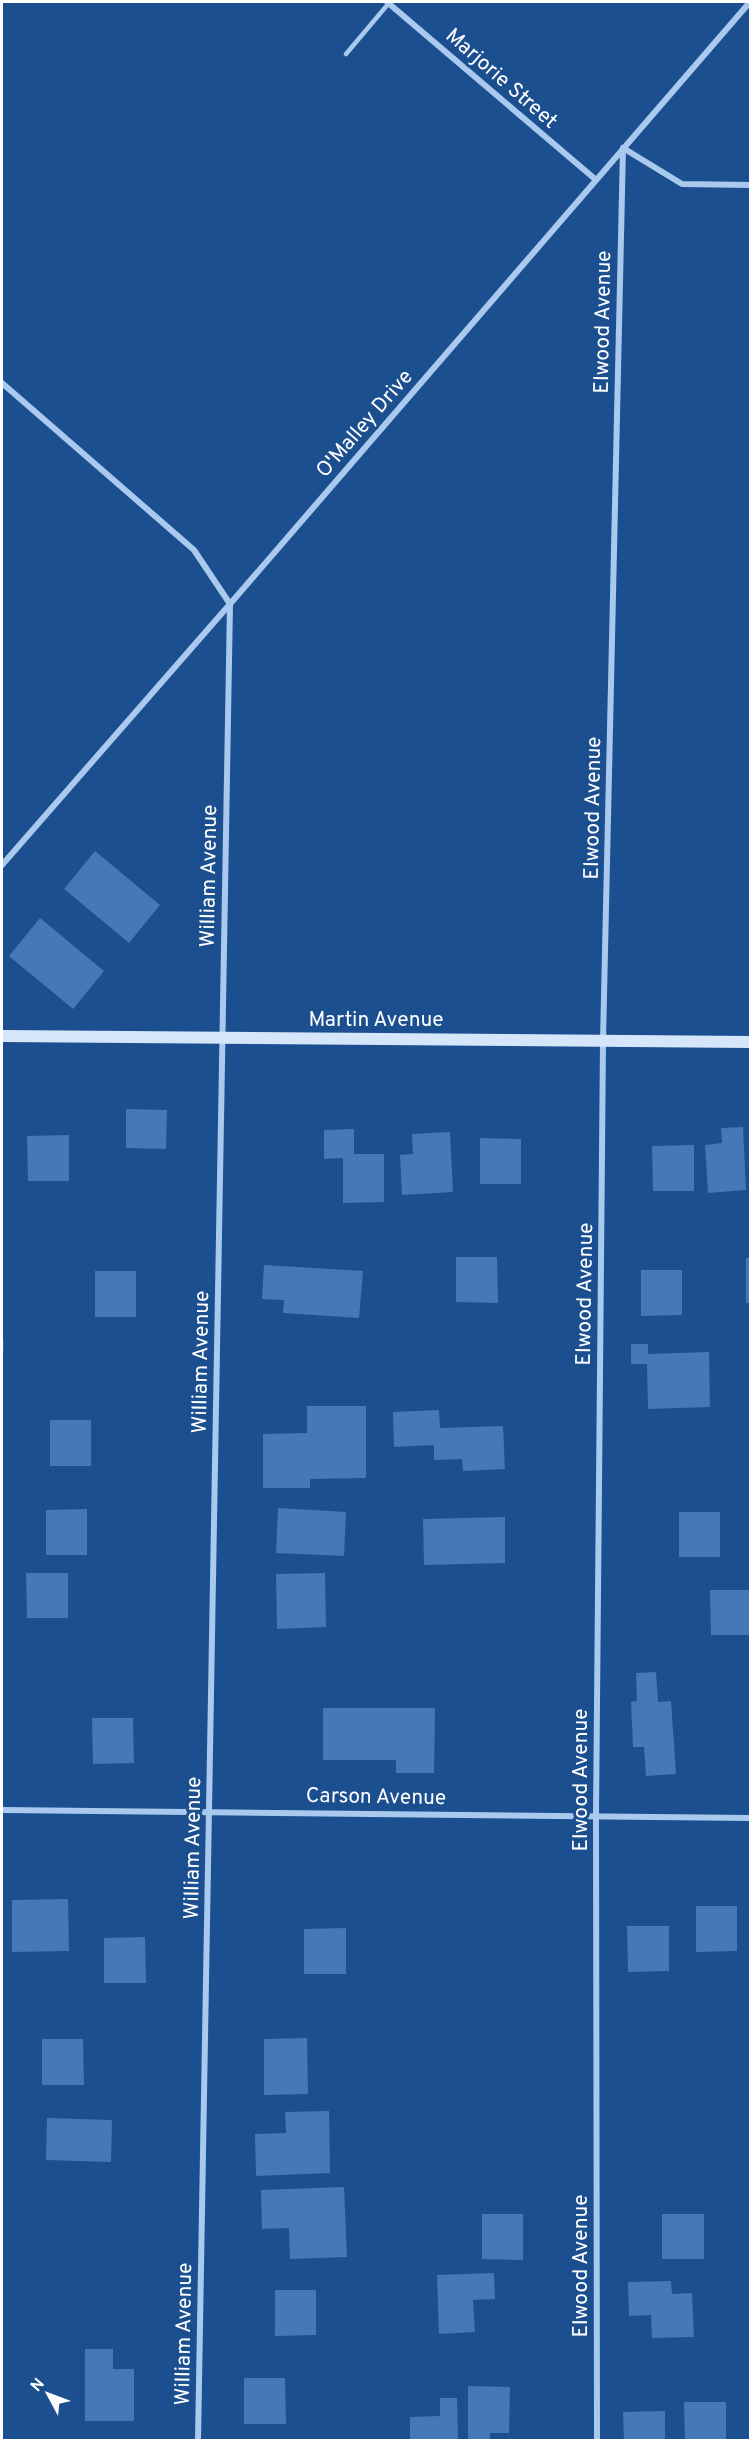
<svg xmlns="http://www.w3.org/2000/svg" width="752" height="2442" viewBox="0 0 752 2442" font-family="Overpass,sans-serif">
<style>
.building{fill:#4478b7}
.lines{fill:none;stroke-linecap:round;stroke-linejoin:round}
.lane{stroke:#a9c9ee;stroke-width:4.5}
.street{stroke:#a9c9ee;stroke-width:6}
.secondary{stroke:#d6e6fa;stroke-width:12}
.labels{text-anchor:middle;stroke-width:6;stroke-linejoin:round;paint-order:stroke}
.street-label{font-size:21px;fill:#fff;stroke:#1b4f8f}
</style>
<rect width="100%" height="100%" fill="#1b4f8f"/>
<g class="building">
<path d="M95 851 160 905 129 943 64 889Z"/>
<path d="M40 918 104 971 73 1009 9 956Z"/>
<path d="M126 1109 167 1110 166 1149 126 1148Z"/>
<path d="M743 1127 746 1190 708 1193 705 1145 722 1143 721 1128Z"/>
<path d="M354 1129V1154H384V1202L343 1203V1158L324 1159V1130Z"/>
<path d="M450 1132 453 1192 402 1195 400 1155 413 1154 412 1134Z"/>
<path d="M69 1135V1181H28L27 1136Z"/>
<path d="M480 1138 521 1139V1184H480Z"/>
<path d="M694 1145V1191H653L652 1146Z"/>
<path d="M456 1257H497L498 1303 456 1302Z"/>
<rect x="746" y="1258" width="4" height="45"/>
<path d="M264 1265 363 1271 359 1318 283 1313 284 1300 262 1299Z"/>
<path d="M641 1270H682V1315L641 1316Z"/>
<rect x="95" y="1271" width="41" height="46"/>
<path d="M2 1341H4L3 1357H2Z"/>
<path d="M631 1344H648V1354L709 1352 710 1407 648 1409 647 1364H631Z"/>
<path d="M307 1406H366V1478L310 1479V1488H263V1434L307 1433Z"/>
<path d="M439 1410 440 1428 503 1426 505 1469 463 1471 462 1459 434 1460V1445L394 1447 393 1412Z"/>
<rect x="50" y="1420" width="41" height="46"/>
<path d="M278 1508 346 1512 344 1556 276 1553Z"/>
<path d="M87 1509V1555H46V1510Z"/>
<rect x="679" y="1512" width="41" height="45"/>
<path d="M505 1517V1563L424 1565 423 1519Z"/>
<path d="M26 1573H68V1618H27Z"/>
<path d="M325 1573 326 1627 277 1629 276 1574Z"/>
<path d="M710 1590H750V1635H711Z"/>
<path d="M656 1672 658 1702 671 1701 676 1774 646 1776 644 1747H633L631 1702 637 1701 636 1673Z"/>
<path d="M323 1708H435L434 1773H396V1760H323Z"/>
<path d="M92 1718H133L134 1763 93 1764Z"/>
<path d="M68 1899 69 1951 12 1952V1900Z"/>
<path d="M696 1906H737V1951L696 1952Z"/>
<path d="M627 1926H669V1971L628 1972Z"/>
<path d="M346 1928V1974H304V1929Z"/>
<path d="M145 1937 146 1983H104V1938Z"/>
<path d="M307 2038 308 2094 264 2095V2039Z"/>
<path d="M42 2039H83L84 2085H42Z"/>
<path d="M329 2111 330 2173 256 2176 255 2134 286 2133 285 2112Z"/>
<path d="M47 2118 112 2120 111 2162 46 2160Z"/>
<path d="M344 2187 347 2257 290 2259 289 2228 262 2229 261 2190Z"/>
<path d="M482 2214H523V2260L482 2259Z"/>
<rect x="662" y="2214" width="42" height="45"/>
<path d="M494 2273 495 2299 473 2300 475 2332 439 2334 437 2275Z"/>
<path d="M671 2281 672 2294 692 2293 694 2337 652 2338 651 2315 629 2316 628 2282Z"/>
<path d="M275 2290H316V2335L275 2336Z"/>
<path d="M85 2349H113V2369H134V2421H85Z"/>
<path d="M244 2378H285L286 2424H244Z"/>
<path d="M468 2386 510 2387 509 2433H490V2440H468Z"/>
<path d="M440 2398H457L458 2440H410V2417L440 2416Z"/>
<path d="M684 2402H726V2440H685Z"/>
<path d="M665 2411V2440H624L623 2412Z"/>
</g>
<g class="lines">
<path class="lane" d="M346 54 389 3"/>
<g class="street">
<path d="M387 2 595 179"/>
<path d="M623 148 682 184 750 185"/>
<path d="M2 383 194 550 230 604 198 2440"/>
<path d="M2 865 230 604 750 2"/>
<path d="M2 1810 750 1818"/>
<path d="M597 2440 596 1815 603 1041 623 148"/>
</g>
<path class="secondary" d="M2 1036 750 1042"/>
</g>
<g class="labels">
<g class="street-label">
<text transform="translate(502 78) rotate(41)" y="7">Marjorie Street</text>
<text transform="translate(602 322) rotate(-89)" y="7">Elwood Avenue</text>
<text transform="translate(364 423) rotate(-49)" y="7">O'Malley Drive</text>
<text transform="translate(592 808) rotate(-89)" y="7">Elwood Avenue</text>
<text transform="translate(208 876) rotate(-89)" y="7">William Avenue</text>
<text x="376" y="1026">Martin Avenue</text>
<text transform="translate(584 1294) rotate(-89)" y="7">Elwood Avenue</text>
<text transform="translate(200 1362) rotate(-89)" y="7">William Avenue</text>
<text transform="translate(580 1780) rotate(-90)" y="7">Elwood Avenue</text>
<text transform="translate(376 1796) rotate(1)" y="7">Carson Avenue</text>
<text transform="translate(192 1848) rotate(-89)" y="7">William Avenue</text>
<text transform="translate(580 2266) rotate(-90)" y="7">Elwood Avenue</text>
<text transform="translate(183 2334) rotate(-89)" y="7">William Avenue</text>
</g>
</g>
<rect width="752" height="2442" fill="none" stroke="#ffffff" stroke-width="6"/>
<g transform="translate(48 2394) rotate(311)" stroke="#1b4f8f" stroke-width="4.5" paint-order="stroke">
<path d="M0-4.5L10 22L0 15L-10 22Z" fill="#ffffff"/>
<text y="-9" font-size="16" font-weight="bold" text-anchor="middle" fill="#ffffff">N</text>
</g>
</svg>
